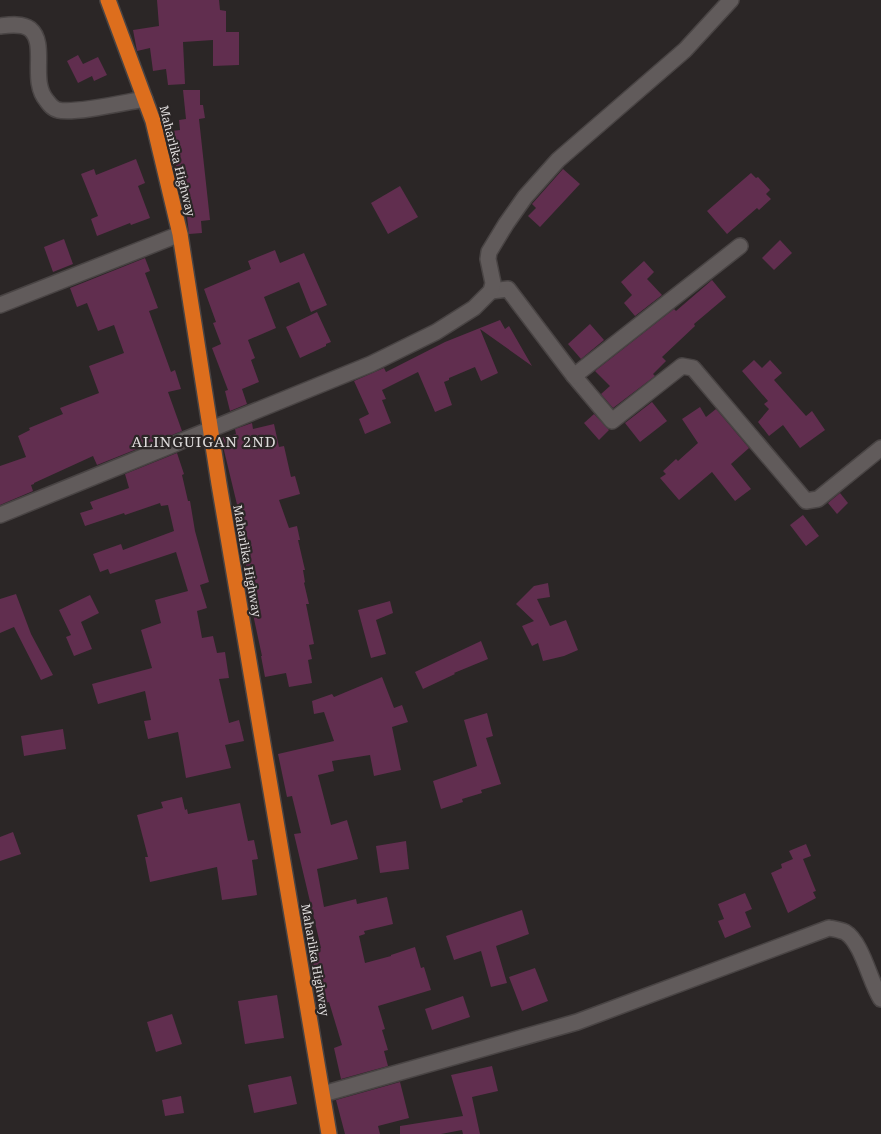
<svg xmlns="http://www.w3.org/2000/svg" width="881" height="1134" viewBox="0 0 881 1134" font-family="'Noto Serif',serif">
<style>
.building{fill:#612e4f}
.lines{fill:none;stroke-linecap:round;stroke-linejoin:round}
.minor-casing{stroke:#494444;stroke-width:18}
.highway-casing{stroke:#494444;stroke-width:18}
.minor{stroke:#615b5b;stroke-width:15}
.highway{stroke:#dd6e1d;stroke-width:15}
.labels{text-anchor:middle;stroke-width:4.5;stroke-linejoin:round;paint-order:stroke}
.street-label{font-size:12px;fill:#dedbdb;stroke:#2b2626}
.quarter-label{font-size:15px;letter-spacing:1px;fill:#dedbdb;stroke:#2b2626}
</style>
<rect width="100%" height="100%" fill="#2b2626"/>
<g class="building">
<path d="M157 0H219L220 10 226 11V32H239V65L213 66V40L183 42 185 84 168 85 166 69 153 71 150 48 137 51 133 30 159 26Z"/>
<path d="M78 55 83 64 98 57 107 75 94 81 92 76 78 83 67 61Z"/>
<path d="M183 90H200V105H203L205 118 199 119 210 220 201 221 202 233 189 234 184 189 179 190 178 185 172 131 180 130 179 120 186 119Z"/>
<path d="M136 159 145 183 138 186 150 218 131 225 130 223 97 236 91 219 98 216 81 174 94 169 96 175Z"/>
<path d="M563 169 580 184 540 227 528 216 536 208 532 204Z"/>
<path d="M751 173 756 178 758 177 770 190 766 194 771 199 759 210 757 208 727 234 707 211Z"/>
<path d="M400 186 418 217 388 234 371 203Z"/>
<path d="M64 239 73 264 53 272 44 247Z"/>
<path d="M780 240 792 253 774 270 762 258Z"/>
<path d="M275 250 280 263 304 253 327 305 311 312 299 282 264 297 276 328 248 340 255 358 251 360 259 382 242 389 247 404 230 411 225 391 228 390 212 348 221 344 213 323 216 322 204 289 251 269 248 261Z"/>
<path d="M145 258 150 271 145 273 158 308 149 311 171 372 175 370 181 389 168 392 182 431 97 465 93 456 34 483V484L31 485 33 491 0 505V466L26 457 18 436 30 430 29 428 63 414 60 408 99 393 89 366 124 353 114 325 98 331 87 303 77 307 70 288Z"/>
<path d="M644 261 654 272 647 279 662 295 635 316 624 303 632 295 621 282Z"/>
<path d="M712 280 726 297 694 324 695 326 662 357 666 361 653 374 655 376 613 408 601 394 610 386 595 371 674 309 676 311Z"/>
<path d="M317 312 331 342 326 344V346L300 358 286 327Z"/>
<path d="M500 320 505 329 509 326 532 366 480 329 498 373 481 381 475 367 449 378V380L444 382 452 405 435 412 418 372 382 390 386 399 382 400 391 423 365 434 359 419 369 414 354 381 384 368 386 372 445 342Z"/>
<path d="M590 324 604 340 581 359 568 344Z"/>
<path d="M754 360 762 368 770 360 782 373 774 380 806 416 812 411 825 430 800 448 783 425 769 436 758 422 769 409 764 404 768 401 742 371Z"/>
<path d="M652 402 667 421 640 442 625 423Z"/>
<path d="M700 407 706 417 716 409 749 448 731 464 751 489 735 501 712 472 679 500 660 478 666 474 663 471 676 459 678 461 698 443 682 419Z"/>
<path d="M594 414 609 430 599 440 584 423Z"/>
<path d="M252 423 253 429 274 424 279 447 284 446 291 477 295 476 300 494 279 500 289 528 297 526 300 540H298L305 570H303L305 582 304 583 309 604H306L314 644 309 645 312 659 308 660 312 683 289 687 286 673 265 677 261 656H262L251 605 255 604 236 522 241 521 221 438 236 434 235 429Z"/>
<path d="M177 453 184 474 182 475 188 501H190L195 531 209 582 200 585 207 608 197 611 202 638 213 636 217 653 225 652 229 678 219 679 229 723 239 720 244 741 225 745 231 768 186 778 178 732 148 739 144 721 151 720 145 691 98 704 92 684 152 668 141 630 161 623 155 600 188 591 176 552 110 574 108 569 100 572 93 554 121 544 123 550 174 531 168 505 161 506 160 503 125 515 124 513 85 526 80 513 93 509 90 502 129 488 125 474Z"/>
<path d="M840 493 848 503 837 514 828 503Z"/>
<path d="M803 515 819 536 806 546 790 525Z"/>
<path d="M548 583 550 597 537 599 550 626 566 620 578 650 564 656 543 661 538 643 532 646 522 626 534 621 516 604 534 586Z"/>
<path d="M16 594 31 634 53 675 41 680 14 627 0 633V599Z"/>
<path d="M90 595 99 613 81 622 92 649 74 656 66 637 71 635 59 610Z"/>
<path d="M390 601 393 613 376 620 386 654 371 658 358 610Z"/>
<path d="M481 641 488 659 454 673 455 674 423 689 415 672Z"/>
<path d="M382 677 394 708 402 705 408 722 392 727 401 770 374 776 370 755 332 761 334 771 318 775 331 825 347 820 358 859 317 869 324 907 356 899 357 904 387 897 393 924 364 931 365 934 359 936 365 963 391 956V955L415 947 421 968 424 967 431 990 378 1006 385 1029 382 1030 388 1050 384 1051 388 1066 341 1079 334 1048 342 1045 329 1002 317 1005 308 952 321 948 294 834 301 833 292 796 287 797 278 754 334 741 324 712 314 714 312 701 332 694 334 697Z"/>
<path d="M487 713 493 736 486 738 501 784 481 790 482 793 462 799 463 802 441 809 433 781 477 766 464 720Z"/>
<path d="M63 729 66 749 24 756 21 736Z"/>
<path d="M182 797 185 810 187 809 188 814 240 803 248 841 254 840 258 859 252 860 257 895 222 900 217 867 150 882 145 857H148L137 815 163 808 161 802Z"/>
<path d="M13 832 21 854 0 861V837Z"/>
<path d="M406 841 409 869 380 873 376 846Z"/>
<path d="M806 844 811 856 803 859 816 891 813 892 816 898 788 913 771 873 782 868 781 864 793 859 789 851Z"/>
<path d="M745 893 752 909 745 912 751 927 725 938 718 921 724 919 718 904Z"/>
<path d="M522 910 529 934 496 946 507 983 491 987 481 951 454 960 446 936Z"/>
<path d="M535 968 548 1001 522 1011 509 977Z"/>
<path d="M277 995 284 1038 245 1044 238 1001Z"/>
<path d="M463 996 470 1017 432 1030 425 1009Z"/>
<path d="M172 1014 182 1044 156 1052 147 1022Z"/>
<path d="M492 1066 498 1091 472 1097 480 1134H463L462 1130 441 1134H400V1126L463 1116 451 1075Z"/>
<path d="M291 1076 297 1104 254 1113 248 1085Z"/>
<path d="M400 1082 409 1118 378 1126 380 1134H345L336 1100Z"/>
<path d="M181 1096 184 1113 165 1116 162 1100Z"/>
</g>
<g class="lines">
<defs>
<g id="minor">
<path d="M0 26C9 25 22 23 30 29 48 44 29 81 47 101 50 105 53 109 58 110 74 114 127 102 145 99"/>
<path d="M491 291 508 289 574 376 612 421 682 366 693 368 806 501 818 499 881 448"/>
<path d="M0 305 180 234"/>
<path d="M574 376 740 246"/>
<path d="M0 515 371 364 436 332 474 308 491 291 493 283 488 259 489 252 506 224 525 197 558 160 685 50 731 0"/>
<path d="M323 1094 577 1022 829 928C834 929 840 930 845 932 862 942 870 982 881 999"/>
</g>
<path id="highway" d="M108 0 153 121 180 234 219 484 329 1134"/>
</defs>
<use href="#minor" class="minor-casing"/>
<use href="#highway" class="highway-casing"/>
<use href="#minor" class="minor"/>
<use href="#highway" class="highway"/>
</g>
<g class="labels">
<g class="street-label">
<text transform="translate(177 161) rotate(76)" y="4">Maharlika Highway</text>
<text transform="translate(247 561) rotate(80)" y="4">Maharlika Highway</text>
<text transform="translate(315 960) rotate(80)" y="4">Maharlika Highway</text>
</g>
<g class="quarter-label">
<text x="204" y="447">ALINGUIGAN 2ND</text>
</g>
</g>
</svg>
